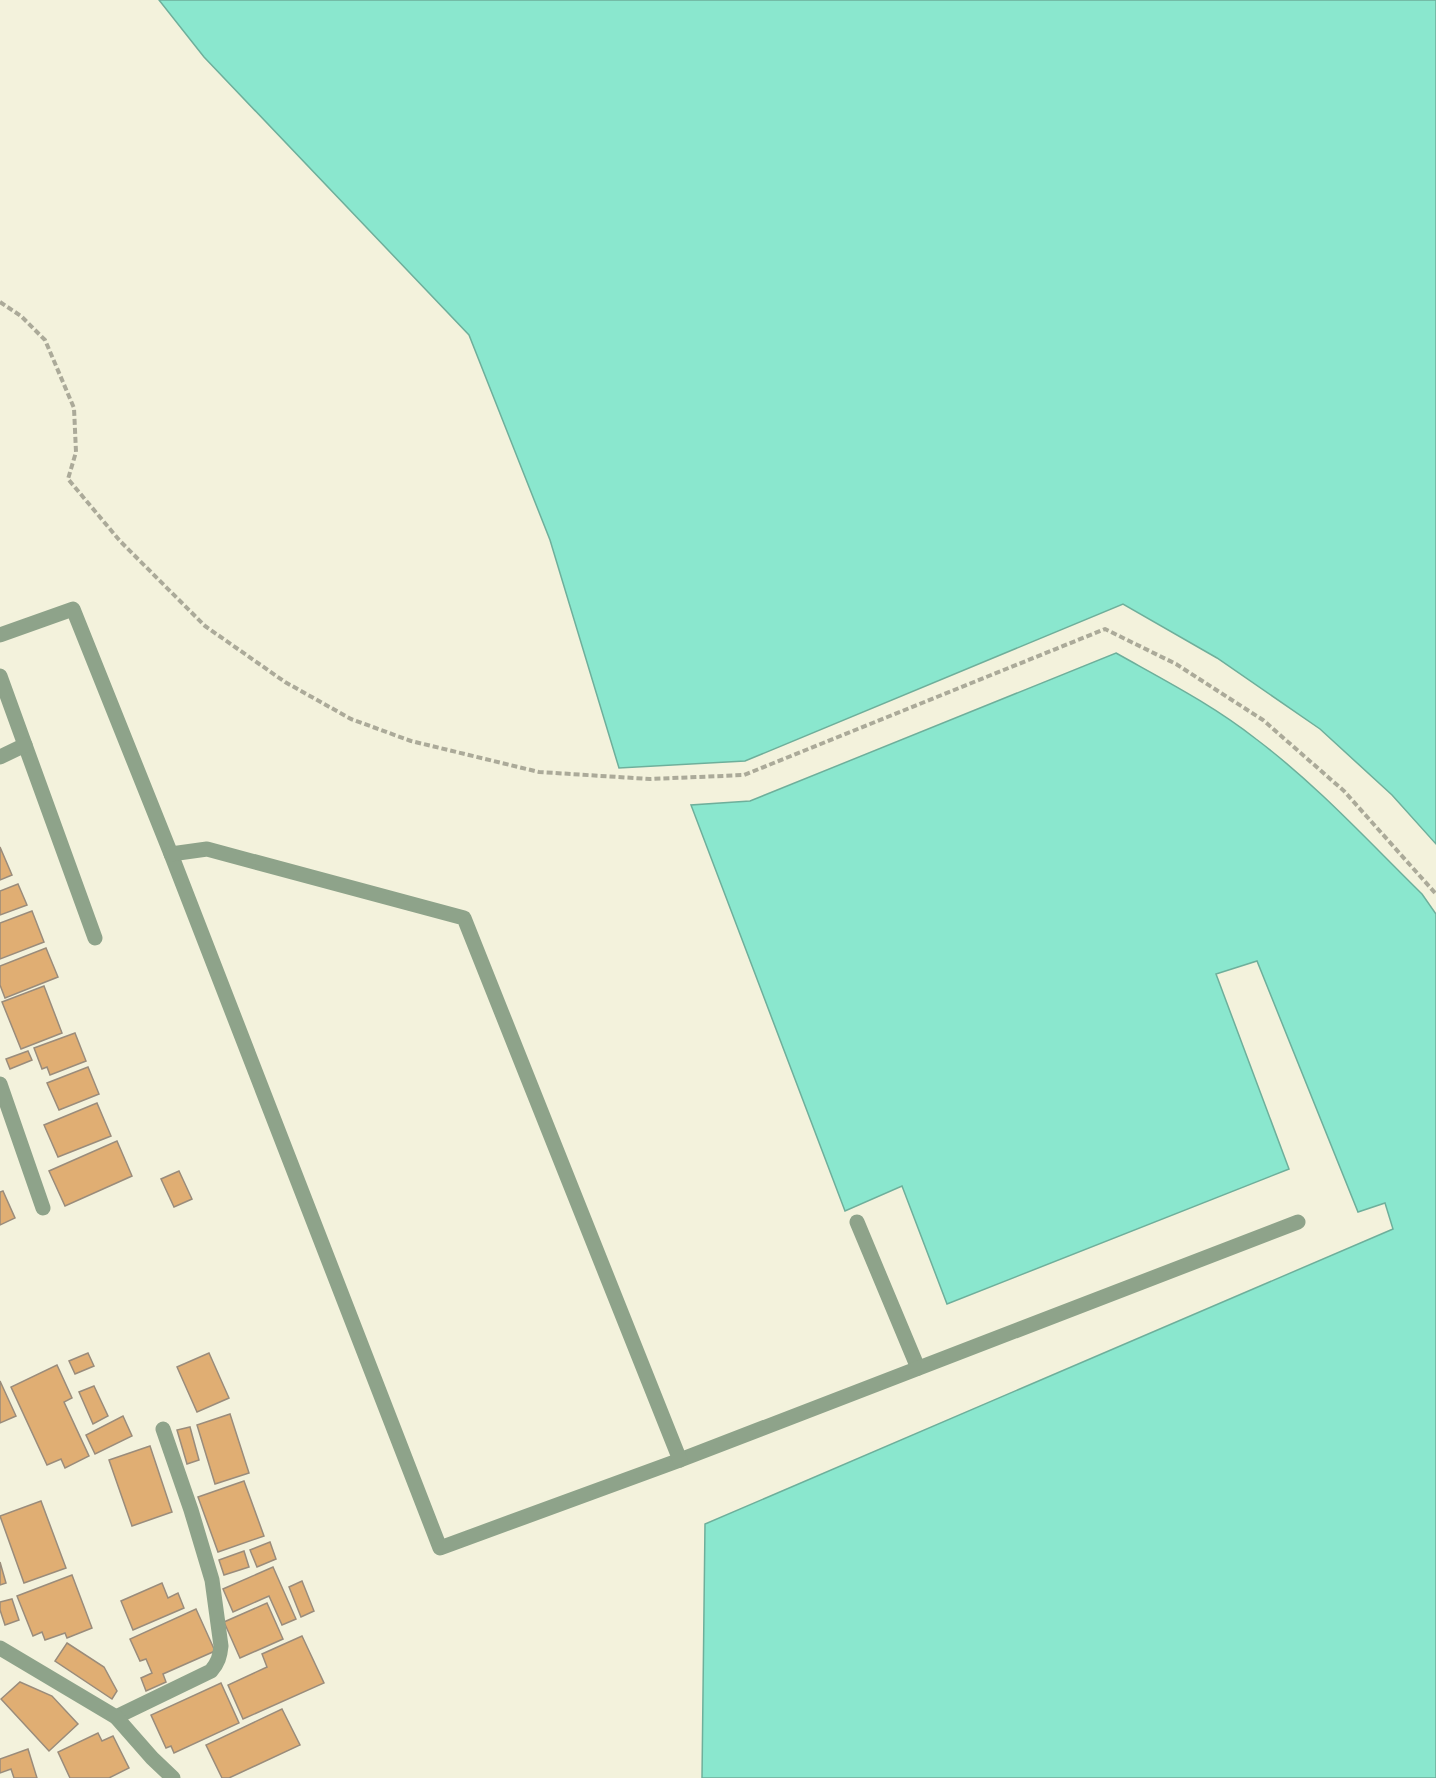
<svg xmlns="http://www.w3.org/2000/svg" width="1436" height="1778" viewBox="0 0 1436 1778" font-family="'Work Sans',sans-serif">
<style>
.water{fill:#8ae7ce;stroke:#6eaf9b;stroke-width:1.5}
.building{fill:#e0ae73;stroke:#9a8c7b;stroke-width:1.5}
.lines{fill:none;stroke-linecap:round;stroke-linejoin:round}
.path{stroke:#abaa99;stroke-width:4;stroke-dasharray:6 3;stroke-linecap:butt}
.service{stroke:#8ea38a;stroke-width:15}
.minor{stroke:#8ea38a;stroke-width:15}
.tertiary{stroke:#8ea38a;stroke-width:15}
</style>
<rect width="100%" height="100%" fill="#f3f2dc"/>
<g class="water">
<path d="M159 0H1436V844L1392 795 1320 729 1217 658 1123 604 745 761 619 768 550 540 469 335 204 57Z"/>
<path d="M1116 653C1164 680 1213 705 1256 739 1317 785 1368 841 1422 894L1436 914V1778H702L705 1524 1393 1229 1385 1203 1358 1212 1257 961 1216 974 1289 1169 947 1304 902 1186 845 1211 691 805 750 801Z"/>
</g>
<g class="building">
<path d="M0 847 12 875 0 880Z"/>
<path d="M18 884 27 905 0 915V891Z"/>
<path d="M32 911 44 942 0 959V923Z"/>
<path d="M46 948 58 977 5 998 0 985V966Z"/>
<path d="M44 986 62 1033 21 1049 2 1002Z"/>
<path d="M75 1033 86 1061 50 1075 47 1067 42 1069 34 1048Z"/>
<path d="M28 1051 32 1060 10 1069 6 1059Z"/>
<path d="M88 1067 99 1094 59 1110 47 1083Z"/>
<path d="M97 1103 111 1136 58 1157 44 1125Z"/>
<path d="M117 1141 132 1176 65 1206 49 1171Z"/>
<path d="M179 1171 192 1199 174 1207 161 1179Z"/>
<path d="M3 1191 15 1218 0 1225V1192Z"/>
<path d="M88 1353 94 1366 75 1374 69 1361Z"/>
<path d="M209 1353 229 1398 197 1412 177 1367Z"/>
<path d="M57 1365 72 1398 64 1402 89 1456 65 1468 61 1459 47 1465 11 1387Z"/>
<path d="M0 1381 16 1416 0 1423Z"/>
<path d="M94 1386 108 1416 93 1424 79 1392Z"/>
<path d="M230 1414 249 1473 215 1484 197 1425Z"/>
<path d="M123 1416 132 1436 95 1454 86 1435Z"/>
<path d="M190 1427 199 1460 187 1464 177 1430Z"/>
<path d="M150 1446 172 1512 132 1526 109 1460Z"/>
<path d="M244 1481 264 1536 218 1552 198 1497Z"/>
<path d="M41 1501 66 1568 24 1583 0 1516Z"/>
<path d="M270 1542 276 1559 257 1567 250 1550Z"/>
<path d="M244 1551 249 1567 224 1575 219 1560Z"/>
<path d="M0 1562 6 1583 0 1585Z"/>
<path d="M273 1567 296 1619 282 1625 269 1596 233 1612 223 1589Z"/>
<path d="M72 1575 92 1628 67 1638 65 1633 45 1640 42 1632 33 1636 17 1596Z"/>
<path d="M302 1581 314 1611 301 1617 289 1587Z"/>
<path d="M162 1583 168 1598 178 1593 184 1608 133 1630 121 1601Z"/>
<path d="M12 1599 19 1620 5 1625 0 1610V1602Z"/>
<path d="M267 1603 283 1639 240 1658 224 1622Z"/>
<path d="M196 1609 215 1651 163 1674 166 1682 146 1691 141 1678 152 1673 146 1659 140 1661 130 1639Z"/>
<path d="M302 1636 324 1683 243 1719 228 1685 267 1667 262 1654Z"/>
<path d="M67 1643 104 1667 117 1691 112 1699 55 1661Z"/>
<path d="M20 1682 52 1696 78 1724 49 1751 1 1699Z"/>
<path d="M221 1683 239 1723 174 1753 171 1746 166 1748 151 1715Z"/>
<path d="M282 1709 300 1745 229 1778H222L206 1745Z"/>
<path d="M98 1733 102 1741 113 1736 129 1768 109 1778H70L58 1752Z"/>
<path d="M28 1749 37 1778H14L11 1769 0 1773V1759Z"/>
</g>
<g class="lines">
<path class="path" d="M0 302 21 316 45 340 74 408 76 452 68 479 120 541 205 626 285 682 351 719 411 741 539 772 650 779 744 775 1105 629 1176 664 1263 720 1344 791 1436 894"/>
<g class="service">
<path d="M857 1222 918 1368"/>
<path d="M116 1717 211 1671C218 1663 220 1656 221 1646L212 1580 191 1510 163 1429"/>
</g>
<g class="minor">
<path d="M0 676 95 938"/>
<path d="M0 757 25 745"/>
<path d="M0 1084 43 1208"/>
<path d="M0 1648 116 1717 152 1758 173 1778"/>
</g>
<g class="tertiary">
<path d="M0 635 73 609 171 854 440 1548 680 1460 1298 1222"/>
<path d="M171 854 207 849 464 918 680 1460"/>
</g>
</g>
</svg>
